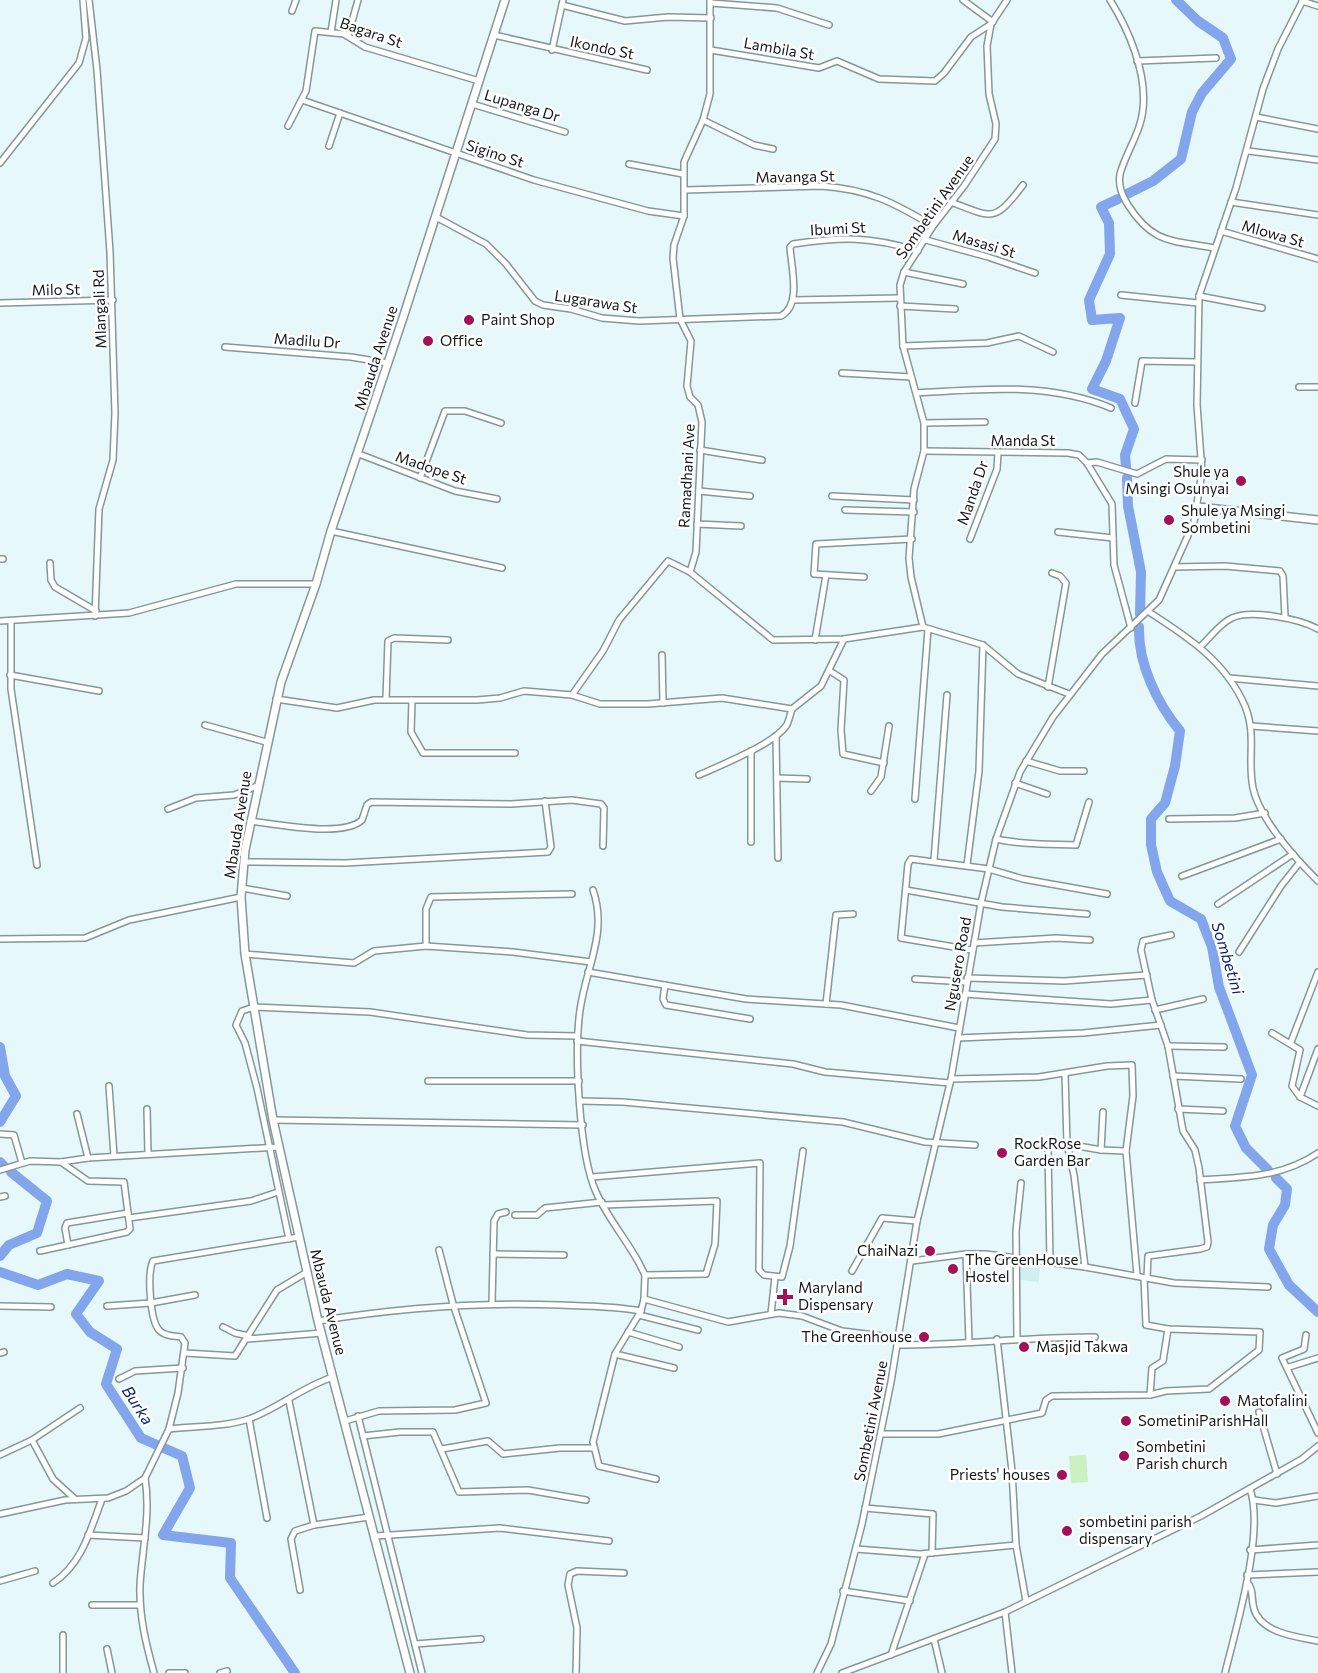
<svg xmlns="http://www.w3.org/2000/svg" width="1318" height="1673" viewBox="0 0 1318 1673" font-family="Commissioner,sans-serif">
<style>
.built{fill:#d2eef0}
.green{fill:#cbf0c1}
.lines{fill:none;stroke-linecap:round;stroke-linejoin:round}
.river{stroke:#83a5ec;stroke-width:10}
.street-casing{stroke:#859798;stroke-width:8}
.secondary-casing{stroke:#859798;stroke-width:10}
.street{stroke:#fff;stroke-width:5}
.secondary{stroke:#fff;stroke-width:7}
.poi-dot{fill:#a11158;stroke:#fff;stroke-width:2}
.labels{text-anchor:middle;stroke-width:5;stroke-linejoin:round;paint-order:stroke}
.street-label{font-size:15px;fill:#121919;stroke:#fff}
.poi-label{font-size:15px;fill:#121919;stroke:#fff;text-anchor:start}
.water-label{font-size:16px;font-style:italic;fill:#082374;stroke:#fff}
</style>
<rect width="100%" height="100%" fill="#e6f8fa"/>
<path class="built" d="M1020 1261 1040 1264 1039 1282 1020 1280Z"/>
<path class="green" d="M1086 1455 1088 1482 1071 1483 1069 1456Z"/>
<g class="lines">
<g class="river">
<path d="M1127 194 1153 181 1181 159 1192 112 1202 93 1231 59 1223 38 1198 21 1176 0"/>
<path d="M1118 199 1101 207 1109 223 1110 254 1089 300 1092 320 1120 318 1106 361 1092 389 1120 399 1134 429 1125 455 1126 467"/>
<path d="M1127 478 1128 506 1141 572 1140 614"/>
<path d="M1139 627C1138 664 1157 703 1180 731L1175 766 1165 803 1151 819V845L1157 872 1170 901 1201 919 1212 947 1219 987 1252 1075 1235 1126 1246 1148 1268 1170"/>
<path d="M0 1047 5 1076 16 1096 0 1122"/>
<path d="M0 1162 3 1165"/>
<path d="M1276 1178 1287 1189 1285 1205 1273 1225 1269 1249 1289 1285 1318 1312"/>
<path d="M0 1256 9 1245 37 1233 47 1201 11 1172"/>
<path d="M0 1272 38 1285 67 1274 99 1281 76 1314 90 1332 117 1349 106 1384 141 1438 182 1456 190 1488 163 1535 231 1543 230 1578 295 1673"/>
</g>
<defs>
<g id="street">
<path d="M89 0 97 70 110 252 115 413 113 460 99 509 95 616"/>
<path d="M963 0 993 22"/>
<path d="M1007 0 991 24 987 46 989 94 996 124 995 139 964 186 933 226 904 272 900 285 903 346 924 423V451L914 489 909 558 911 577 923 627 983 645 1018 674 1069 694"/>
<path d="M1110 0C1129 30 1147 73 1143 109 1141 132 1126 152 1120 174 1118 186 1122 195 1128 205 1153 244 1171 240 1214 248"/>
<path d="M1302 1 1318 6"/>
<path d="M711 3 777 8 829 25"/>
<path d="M562 5 625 21 668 17 711 18"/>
<path d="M292 11 296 0"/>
<path d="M331 32 336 0"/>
<path d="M494 35 647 70"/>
<path d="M348 36 358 0"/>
<path d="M552 50 563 0"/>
<path d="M711 50 819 68 837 61 879 79 935 81 944 73 971 37 991 24"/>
<path d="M1137 61 1216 58"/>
<path d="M302 100 534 180 648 211 684 216"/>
<path d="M472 104 565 132"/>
<path d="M1256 117 1318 129"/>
<path d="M703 120 754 145 773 149"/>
<path d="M288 126 306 91 315 31 344 34 365 47 479 81"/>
<path d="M329 146 340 113"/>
<path d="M1248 151 1318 160"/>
<path d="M0 163 79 63 86 38 83 0"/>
<path d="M629 164 683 174"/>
<path d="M685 190 820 186C868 189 893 202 933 226"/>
<path d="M951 202C993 218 994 223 1023 185"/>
<path d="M1231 202 1318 215"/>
<path d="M436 217 486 244 506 264 535 301 543 305 571 309 602 318 639 321 781 316C802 305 791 267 790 247L793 244C842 237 870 236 918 251"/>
<path d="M1221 231 1318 259"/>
<path d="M926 240 988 257 1035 273"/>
<path d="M904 272 963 284"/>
<path d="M1121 295 1198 303"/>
<path d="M1199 296 1262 308"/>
<path d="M793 300 899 298"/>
<path d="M0 303 113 300"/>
<path d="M900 306 955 309"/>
<path d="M903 346 987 343 1019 336 1053 352"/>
<path d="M225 347 351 357 387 363"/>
<path d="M842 373 911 377"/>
<path d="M1299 387H1318"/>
<path d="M917 393C981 389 1049 382 1111 408"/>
<path d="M1135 403 1142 361 1197 362"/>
<path d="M924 423 985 422"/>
<path d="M700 450 762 460"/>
<path d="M924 451 1068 453 1079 455 1087 463 1112 504 1114 565 1131 628"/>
<path d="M359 454 455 491 497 499"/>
<path d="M1087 463 1097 462 1137 474 1166 459 1202 460"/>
<path d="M420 478 445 411H465L501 423"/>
<path d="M699 491 750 496"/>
<path d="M832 496 914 500"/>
<path d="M845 510 914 512"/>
<path d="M697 524 741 526"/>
<path d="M331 531 502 568"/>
<path d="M1058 532 1113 538"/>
<path d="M970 539 997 469 998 453"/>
<path d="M0 559H3"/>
<path d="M50 563 51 580 55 587 96 611"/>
<path d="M1174 567 1225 566 1280 571 1283 576 1285 617"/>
<path d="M690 572 696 552 702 422 698 405 690 397 687 386 691 341 680 319 673 258 674 245 684 216V162L703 120 710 94V0"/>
<path d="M864 577 814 574 816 544 912 539"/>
<path d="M1149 612C1188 637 1226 662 1245 706 1257 736 1247 759 1253 788 1260 820 1295 858 1318 881"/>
<path d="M0 621 129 613 236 584H316"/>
<path d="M11 621V689L37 865"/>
<path d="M815 640 826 575"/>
<path d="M1201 646C1210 638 1220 623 1232 618 1251 609 1300 619 1318 629"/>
<path d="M662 655 663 703"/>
<path d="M830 671 844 680 841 730 843 754 884 763"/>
<path d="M10 675 99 691"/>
<path d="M1229 678 1318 686"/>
<path d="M1048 687 1066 583 1060 576 1052 573"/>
<path d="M572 695 603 651 619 620 668 561 690 572 773 640 844 639 923 627"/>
<path d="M276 699 337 708 374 700H477L500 698 524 691 572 695 600 704H648L722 698 792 709 821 686 844 639"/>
<path d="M386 699 388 641 394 638 448 640"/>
<path d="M412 700 411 732 423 753H515"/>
<path d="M205 725 266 742"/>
<path d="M1251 726 1318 731"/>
<path d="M776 736 778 858"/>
<path d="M1026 761 1060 771H1084"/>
<path d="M699 775C719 766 774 744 786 726 789 722 790 714 792 709"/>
<path d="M777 778 807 779"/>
<path d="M1015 783 1047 794"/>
<path d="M871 791 881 777 889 726"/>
<path d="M915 799 928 629"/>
<path d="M168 809 196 798 234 795 257 786"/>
<path d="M1169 819 1235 818 1265 813"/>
<path d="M250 821C275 824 343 838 362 820L367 805 371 802 511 804 572 800 601 804 604 808 603 846"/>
<path d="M996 839C1022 845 1050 844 1076 845L1089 802"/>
<path d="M751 842V751"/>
<path d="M934 860 947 695"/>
<path d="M244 862 345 863 548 852 551 847 545 801"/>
<path d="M967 865 979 771 983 645"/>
<path d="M1182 876 1281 839"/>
<path d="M242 888 287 896"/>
<path d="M593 890C608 933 586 967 580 1010 574 1052 579 1154 596 1192 607 1217 626 1239 639 1263L645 1275 644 1299 641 1311 615 1354 593 1442 599 1466 656 1479"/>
<path d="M906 890 1002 907 1087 914"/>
<path d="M1218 904 1293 854"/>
<path d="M0 939 85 938 129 920 241 897"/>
<path d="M974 943 1056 938 1090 940"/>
<path d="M426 946V909L431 897 572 894"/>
<path d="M972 950 901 938 908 864 911 859 989 869 1023 879 1107 894"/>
<path d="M1239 952 1281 886 1300 862"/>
<path d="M245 954 354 963 374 951 426 946 513 952 591 962"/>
<path d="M588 972 746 999 841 1005 959 1028"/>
<path d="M967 978 1064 981 1147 975"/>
<path d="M915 979 966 982"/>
<path d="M665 985 663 999 666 1005 750 1019"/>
<path d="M965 994 1111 1004 1152 1000"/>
<path d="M826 1004 836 915 853 914"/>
<path d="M1155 1010 1203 999"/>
<path d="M1272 1033 1300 1050 1292 1086 1300 1097 1318 1106"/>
<path d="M958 1038 1083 1033 1161 1025"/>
<path d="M577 1041 793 1064 825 1072 950 1083"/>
<path d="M1291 1042 1318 972"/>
<path d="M1168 1046 1224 1047"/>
<path d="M1065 1074 1067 1144 1074 1175 1085 1267"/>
<path d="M1173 1076 1241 1079"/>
<path d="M951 1079 1039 1077 1107 1066 1132 1065 1133 1096 1126 1151 1137 1275"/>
<path d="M428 1081H579"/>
<path d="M109 1086 114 1156"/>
<path d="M1300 1097 1318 1049"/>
<path d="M580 1101 623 1102 843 1122 925 1142 975 1145"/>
<path d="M147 1109 148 1154"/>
<path d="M1178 1109 1223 1111"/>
<path d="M273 1120 583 1125"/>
<path d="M0 1134 14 1135 22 1163"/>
<path d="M1067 1144 1101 1150 1126 1151"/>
<path d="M1048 1149 1050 1262"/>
<path d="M1101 1150 1103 1112"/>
<path d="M88 1158 279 1147"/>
<path d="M0 1170 30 1161 61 1162 88 1158 77 1114"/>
<path d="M592 1177 760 1163 759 1270 764 1275 782 1277 790 1246 803 1151"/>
<path d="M1200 1180C1243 1177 1281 1178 1318 1153"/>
<path d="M0 1197 5 1196"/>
<path d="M603 1205 717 1201 715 1244 706 1274 645 1275"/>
<path d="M515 1215H537L545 1208 602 1202"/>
<path d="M129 1218 251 1201 278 1192"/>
<path d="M289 1239 257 1088 245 1043 236 1025 242 1011 254 1007 370 1012 527 1035 577 1036"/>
<path d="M68 1245 65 1228 67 1223 128 1213"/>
<path d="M40 1251 127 1232 130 1229 124 1182 88 1181 61 1162"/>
<path d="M493 1254 564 1255"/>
<path d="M966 1254 969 1342"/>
<path d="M912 1261 966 1254H986L1085 1267 1174 1283 1268 1287"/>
<path d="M852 1271 882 1218 917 1221"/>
<path d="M1147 1278 1148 1256 1200 1249 1207 1247 1208 1242 1199 1168 1195 1150 1183 1131 1168 1046 1152 1000 1141 950 1143 941 1171 935"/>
<path d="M644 1299 728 1322 779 1313 802 1316 842 1331 899 1338"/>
<path d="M492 1303 494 1221 498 1214 506 1212"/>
<path d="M0 1306 51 1307"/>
<path d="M107 1306 151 1303 195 1295"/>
<path d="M771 1314 775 1277"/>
<path d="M639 1315 698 1330"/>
<path d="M318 1321C399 1308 477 1302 559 1305 587 1306 614 1306 641 1311"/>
<path d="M223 1327 235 1333 249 1336"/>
<path d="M628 1332 679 1347"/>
<path d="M1306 1335 1304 1349 1282 1358 1318 1433"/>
<path d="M1017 1338 1016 1231 1021 1183"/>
<path d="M247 1339 322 1333"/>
<path d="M997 1339 1012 1471 1016 1545 1026 1601"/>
<path d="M898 1345C964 1345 1029 1337 1095 1337"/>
<path d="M0 1353 4 1352"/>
<path d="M185 1353 235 1356 277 1290 307 1272"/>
<path d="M615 1354 674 1368"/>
<path d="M1289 1367 1318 1358"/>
<path d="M119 1379 135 1371 183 1368"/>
<path d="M1150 1395 1152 1368 1163 1361 1168 1329"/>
<path d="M289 1401 314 1525"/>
<path d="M1259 1412 1277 1474"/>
<path d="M358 1416 422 1673"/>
<path d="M249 1419 267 1518"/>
<path d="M345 1421 379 1411 455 1410 486 1403 453 1304 439 1250"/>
<path d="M169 1429C196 1426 224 1427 249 1419 279 1408 302 1387 333 1377"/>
<path d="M881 1434H938L1042 1413 1046 1400 1052 1396 1150 1395 1166 1391 1209 1389 1259 1350 1260 1332 1168 1329 1146 1325 1144 1278"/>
<path d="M363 1436 400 1432H433L459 1492 528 1490 586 1500"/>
<path d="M32 1440 53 1479 75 1499"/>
<path d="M442 1449 488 1441 503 1454 560 1448H593"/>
<path d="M0 1455 32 1440 80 1408"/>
<path d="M145 1478C151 1514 142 1550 140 1585 139 1616 146 1644 154 1673"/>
<path d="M1254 1500 1276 1503 1318 1496"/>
<path d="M865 1508 933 1514 932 1553"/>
<path d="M0 1514 65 1500 108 1498 126 1491 145 1478 169 1429 178 1393 185 1343 181 1337C174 1336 164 1336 159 1330 150 1320 147 1273 153 1261L299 1237"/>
<path d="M88 1535 145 1538"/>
<path d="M375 1536 500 1528 609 1541"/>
<path d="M856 1549 920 1554 1016 1545"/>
<path d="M1250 1550 1318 1545"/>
<path d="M1247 1575 1318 1572"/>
<path d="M0 1581 35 1571"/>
<path d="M1247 1582C1254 1589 1251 1599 1254 1609 1261 1633 1297 1637 1318 1641"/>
<path d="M53 1583C82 1564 90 1531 102 1499"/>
<path d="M300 1590 291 1539 295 1531 314 1525 369 1517"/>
<path d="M843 1591 910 1601"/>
<path d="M92 1605H140"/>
<path d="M1005 1612 1012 1673"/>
<path d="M934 1639 942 1673"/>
<path d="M415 1644 481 1639"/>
<path d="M107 1649 112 1673"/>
<path d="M891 1655 925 1554"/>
<path d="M63 1673V1635"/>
<path d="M169 1673H185"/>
<path d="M220 1673 227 1671"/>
<path d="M576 1673 577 1628 568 1585 570 1574 577 1571 624 1573"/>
<path d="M817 1673 831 1644 862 1524 891 1382 917 1221 951 1079 981 903 996 839 1020 772 1053 717 1102 654 1159 600 1194 522 1202 472 1197 405 1199 296 1236 188 1263 89 1278 49 1303 0"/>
<path d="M842 1673 1005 1612 1201 1516 1302 1459 1318 1446"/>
<path d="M1225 1673C1236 1628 1265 1532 1250 1489"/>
</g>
<g id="secondary">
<path d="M1198 507 1318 520"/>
<path d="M410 1673 318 1321 273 1120 245 954 241 897 245 850 281 682 316 584 331 531 402 321 505 0"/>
</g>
</defs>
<use href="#street" class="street-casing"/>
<use href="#secondary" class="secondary-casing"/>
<use href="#street" class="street"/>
<use href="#secondary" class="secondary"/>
</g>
<g class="poi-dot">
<circle cx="469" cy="320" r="6"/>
<circle cx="428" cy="341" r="6"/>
<circle cx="1241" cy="481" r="6"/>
<circle cx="1169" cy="520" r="6"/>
<circle cx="1002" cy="1153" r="6"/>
<circle cx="930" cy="1251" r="6"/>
<circle cx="953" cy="1269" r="6"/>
<path d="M782 1288h6v6h6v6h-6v6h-6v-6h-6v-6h6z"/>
<circle cx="924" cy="1337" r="6"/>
<circle cx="1024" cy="1347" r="6"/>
<circle cx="1225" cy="1401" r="6"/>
<circle cx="1126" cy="1421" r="6"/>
<circle cx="1124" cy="1456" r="6"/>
<circle cx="1062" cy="1475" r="6"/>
<circle cx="1067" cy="1531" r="6"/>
</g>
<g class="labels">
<g class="street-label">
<text transform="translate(371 33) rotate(19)" y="5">Bagara St</text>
<text transform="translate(602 48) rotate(12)" y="5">Ikondo St</text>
<text transform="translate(779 49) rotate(10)" y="5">Lambila St</text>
<text transform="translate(522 106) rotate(17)" y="5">Lupanga Dr</text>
<text transform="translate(495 154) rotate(18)" y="5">Sigino St</text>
<text transform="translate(795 177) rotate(-1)" y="5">Mavanga St</text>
<text transform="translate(935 207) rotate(-55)" y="5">Sombetini Avenue</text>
<text transform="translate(838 229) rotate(-3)" y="5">Ibumi St</text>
<text transform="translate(1273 234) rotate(16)" y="5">Mlowa St</text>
<text transform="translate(984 244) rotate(17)" y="5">Masasi St</text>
<text transform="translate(56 290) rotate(-1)" y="5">Milo St</text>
<text transform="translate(596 302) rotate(9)" y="5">Lugarawa St</text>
<text transform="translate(100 309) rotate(-92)" y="5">Mlangali Rd</text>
<text transform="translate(307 341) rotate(4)" y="5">Madilu Dr</text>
<text transform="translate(376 358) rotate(-72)" y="5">Mbauda Avenue</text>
<text x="1023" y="446">Manda St</text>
<text transform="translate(431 468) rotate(19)" y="5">Madope St</text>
<text transform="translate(687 476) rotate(-87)" y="5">Ramadhani Ave</text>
<text transform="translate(973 493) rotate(-71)" y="5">Manda Dr</text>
<text transform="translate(238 825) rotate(-81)" y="5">Mbauda Avenue</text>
<text transform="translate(958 964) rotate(-80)" y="5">Ngusero Road</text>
<text transform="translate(328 1302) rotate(76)" y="5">Mbauda Avenue</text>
<text transform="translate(871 1421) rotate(-79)" y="5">Sombetini Avenue</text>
</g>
<g class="poi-label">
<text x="481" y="325">Paint Shop</text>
<text x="440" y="346">Office</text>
<text x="1229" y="477" text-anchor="end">Shule ya<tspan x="1229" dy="17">Msingi Osunyai</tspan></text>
<text x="1181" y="516">Shule ya Msingi<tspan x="1181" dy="17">Sombetini</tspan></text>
<text x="1014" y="1149">RockRose<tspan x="1014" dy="17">Garden Bar</tspan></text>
<text x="918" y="1256" text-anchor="end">ChaiNazi</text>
<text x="965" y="1265">The GreenHouse<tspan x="965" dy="17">Hostel</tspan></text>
<text x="798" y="1293">Maryland<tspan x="798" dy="17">Dispensary</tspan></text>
<text x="912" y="1342" text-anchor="end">The Greenhouse</text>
<text x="1036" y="1352">Masjid Takwa</text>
<text x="1237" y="1406">Matofalini</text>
<text x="1138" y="1426">SometiniParishHall</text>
<text x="1136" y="1452">Sombetini<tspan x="1136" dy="17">Parish church</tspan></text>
<text x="1050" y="1480" text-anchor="end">Priests' houses</text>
<text x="1079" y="1527">sombetini parish<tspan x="1079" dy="17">dispensary</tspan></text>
</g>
<g class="water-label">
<text transform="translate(1228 958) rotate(73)" y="6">Sombetini</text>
<text transform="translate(138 1405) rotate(57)" y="6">Burka</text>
</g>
</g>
</svg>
